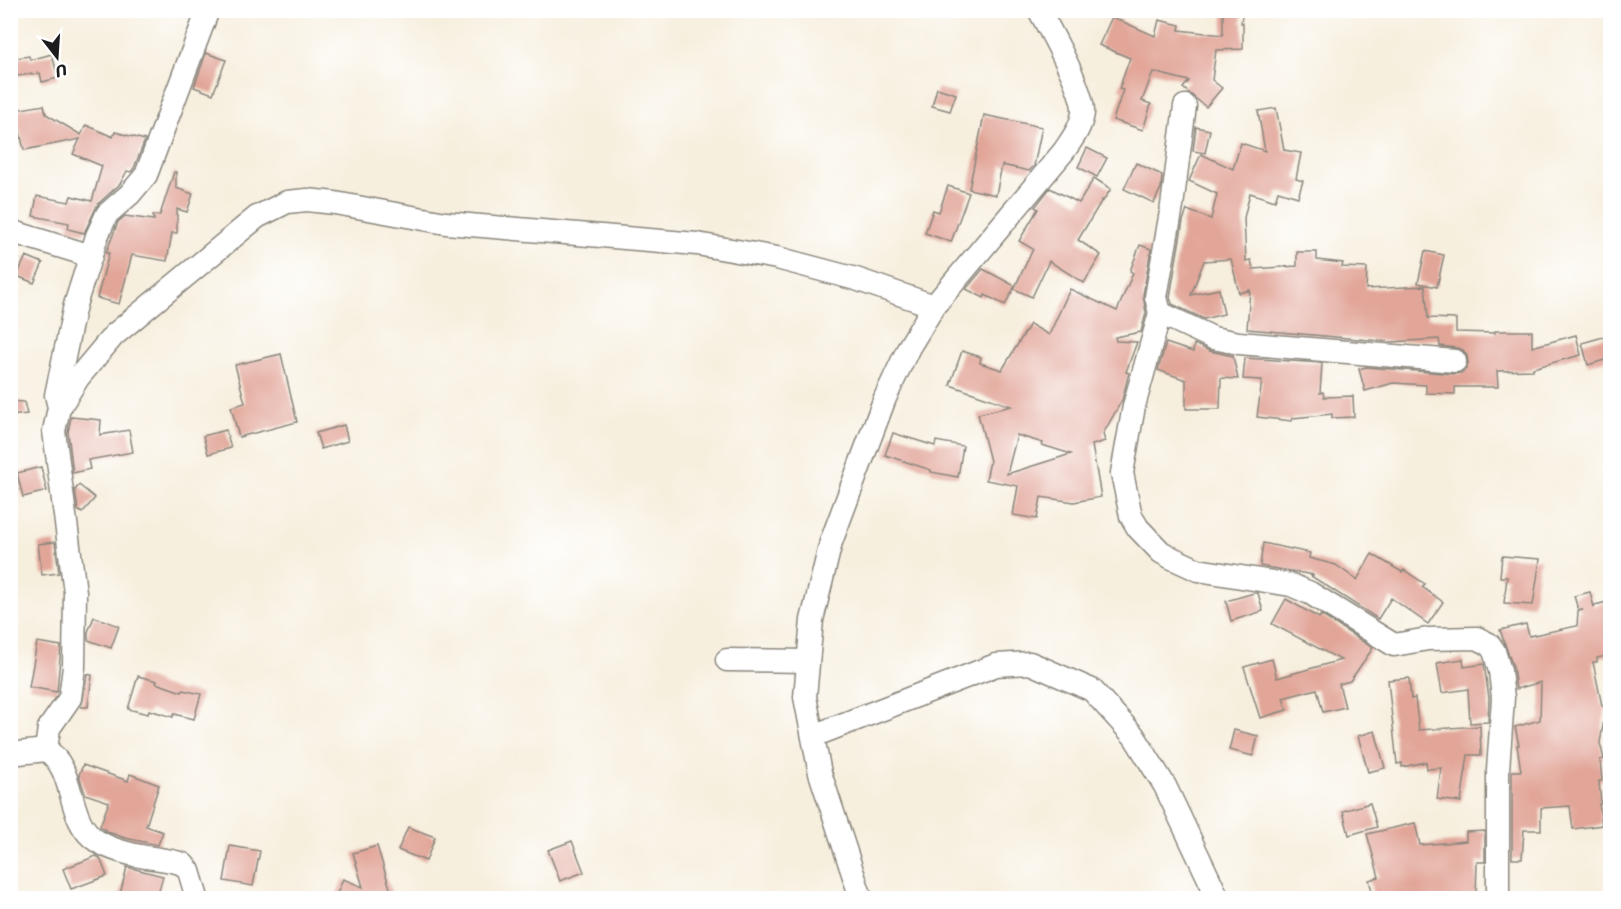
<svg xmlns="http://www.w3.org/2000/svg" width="1621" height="909" viewBox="0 0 1621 909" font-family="Sriracha,sans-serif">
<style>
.building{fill:#e2a699;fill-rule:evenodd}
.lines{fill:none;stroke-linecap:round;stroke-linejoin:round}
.minor-casing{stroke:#8a867d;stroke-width:25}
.minor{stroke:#fff;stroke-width:22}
</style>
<rect width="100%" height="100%" fill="#fff"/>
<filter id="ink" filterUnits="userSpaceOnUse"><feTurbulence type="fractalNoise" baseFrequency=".0167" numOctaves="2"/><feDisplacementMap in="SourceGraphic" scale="12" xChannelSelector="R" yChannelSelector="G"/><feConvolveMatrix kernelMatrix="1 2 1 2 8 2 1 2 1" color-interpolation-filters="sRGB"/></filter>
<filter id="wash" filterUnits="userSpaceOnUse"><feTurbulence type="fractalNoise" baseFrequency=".008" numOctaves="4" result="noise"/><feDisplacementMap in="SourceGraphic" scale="24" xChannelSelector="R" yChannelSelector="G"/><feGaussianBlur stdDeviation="1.35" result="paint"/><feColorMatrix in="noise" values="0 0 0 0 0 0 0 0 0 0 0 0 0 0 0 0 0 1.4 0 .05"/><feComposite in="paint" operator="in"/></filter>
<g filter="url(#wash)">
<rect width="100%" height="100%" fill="#f7efde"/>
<g id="blocks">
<g class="building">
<path d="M1223 10H1243L1241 23H1243V49L1216 50 1212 80 1222 88 1206 107 1183 88 1189 81 1153 72 1142 101 1151 104 1143 130 1113 120 1123 90 1119 89 1130 58 1099 45 1112 17 1155 36 1159 20 1180 25 1179 30 1223 35Z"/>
<path d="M206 53 226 60 213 94 194 87Z"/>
<path d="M52 54 58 78 42 82 40 73 10 77V59L29 56 30 60Z"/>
<path d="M937 88 956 94 950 111 932 106Z"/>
<path d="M44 105 46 114 81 135 86 125 113 137 115 132 145 140 134 168 131 172 127 171 120 184 98 204 84 233 68 229 69 223 33 216 37 196 69 202 71 196 92 201 102 166 73 154 80 139 24 150 15 110Z"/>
<path d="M1276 108 1284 150 1301 153 1296 179 1303 181 1298 197 1278 191 1275 201 1250 193 1244 218 1246 261 1251 260 1253 269 1297 266V252H1317V260L1343 263 1342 267 1367 268 1366 289 1425 286 1428 318 1456 319V332L1495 333V331H1532V347L1576 335 1581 355 1533 368V370L1497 371 1498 387H1455V394L1426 393V385L1393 383 1365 391 1359 369 1366 367 1454 374 1461 373 1466 369 1468 363 1467 356 1463 350 1457 348 1440 346 1439 339 1392 342 1247 329 1250 290 1239 293 1231 259 1204 261 1191 295 1219 289 1224 314 1204 319 1172 304 1170 297 1183 221 1187 210 1211 219 1217 194 1189 181 1201 154 1233 169 1241 143 1265 151 1258 111Z"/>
<path d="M984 115 1042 127 1034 166 1029 171 1002 165 996 195 969 189Z"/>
<path d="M1196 127 1210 130 1205 153 1193 151Z"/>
<path d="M1087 148 1107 158 1097 177 1078 167Z"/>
<path d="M1136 163 1162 175 1161 188 1154 203 1124 189Z"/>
<path d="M174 172H176V188L193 194 187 212 177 209V233H172L167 261 132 255 119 304 97 298 109 253H106L118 222 125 216 154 220 153 215H160Z"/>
<path d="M1094 178 1111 189 1103 201 1102 200 1078 240 1101 255 1084 283 1049 261 1032 297 1014 289 1033 249 1019 241 1038 209 1035 207 1050 188 1079 203Z"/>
<path d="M948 186 969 193 951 242 925 233 933 210 939 212Z"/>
<path d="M1140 245 1151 249 1143 295 1146 313 1141 332 1115 337 1116 341 1137 342 1126 372 1129 373 1122 400 1103 434 1105 441 1092 445 1101 497 1074 502 1041 497 1037 519 1013 515 1018 486 986 480 990 461 978 414 1011 406 950 385 962 351 981 357 980 363 1002 370 1030 324 1049 335 1070 289 1117 311 1133 273 1130 271ZM1017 435 1043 443 1042 445 1071 454 1007 474Z"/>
<path d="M1425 251 1444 255 1437 287 1418 283Z"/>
<path d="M26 256 43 263 34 283 17 276Z"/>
<path d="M983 269 1015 286 1005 305 985 295 984 298 966 289Z"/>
<path d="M1607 336 1611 346V358L1588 365 1582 343Z"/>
<path d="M1166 343 1193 352 1194 344 1210 351 1233 356 1238 379 1221 378 1220 409H1186V380L1158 370Z"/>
<path d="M281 354 297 422 239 437 231 407 245 403 235 365Z"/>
<path d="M1245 358 1322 363 1320 393 1323 392 1324 397 1353 396 1354 417 1332 418V414L1293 418 1292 421 1257 417 1262 380 1243 379Z"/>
<path d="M10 401 24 402 27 414 10 416Z"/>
<path d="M71 417 101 420 100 435 129 430 133 452 88 460 90 469 73 473 68 432Z"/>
<path d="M344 425 348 441 321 449 316 433Z"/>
<path d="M226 430 231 448 208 454 203 436Z"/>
<path d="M893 433 935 446 936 441 963 446 958 477 931 472V470L885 455Z"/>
<path d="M41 467 47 491 23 497 17 473Z"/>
<path d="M79 485 95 498 82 513 78 510 75 490Z"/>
<path d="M55 542 59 573 42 575 38 544Z"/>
<path d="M1263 543 1310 553 1309 558 1336 565 1357 580 1372 554 1402 572 1404 570 1425 584 1422 587 1443 602 1428 624 1391 598 1378 619 1311 576 1314 575 1260 566Z"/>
<path d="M1502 556 1540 559 1533 605 1504 603 1507 577H1500Z"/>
<path d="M1590 592 1594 607 1595 605 1611 601V655L1597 658V662H1593L1602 706 1606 707 1600 743 1604 759 1600 760 1602 781H1599L1601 804H1599L1602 825 1573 829 1570 806 1541 808V830H1524L1522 859H1512V771H1521L1517 745H1519L1515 727 1540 720 1541 682 1516 689 1513 667 1500 630 1526 624 1529 636 1577 626 1578 611 1583 610 1578 609 1574 596Z"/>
<path d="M1254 593H1258L1263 611 1231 621 1226 601Z"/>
<path d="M1286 599 1319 618 1321 615 1373 648 1350 681 1339 684 1345 707 1323 712 1317 689 1283 698 1287 710 1260 718 1244 667 1272 659 1277 678 1341 660 1272 624Z"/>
<path d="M94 617 119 626 111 648 88 640V632Z"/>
<path d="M37 642 61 646 57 692 29 687Z"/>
<path d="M1463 659 1464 667 1484 664 1489 698 1488 722 1470 723 1468 689 1442 693 1437 663Z"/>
<path d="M87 674 92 675 88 707H81L83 700Z"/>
<path d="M138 676 157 681 156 683 182 692 183 690 201 694 194 719 174 714 173 717 149 710 148 714 128 709Z"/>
<path d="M1409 678 1411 699 1415 698 1419 730 1480 726 1481 755H1468L1461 802 1437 799 1441 768 1427 769 1426 762 1402 767V763L1397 764 1388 680Z"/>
<path d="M1234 730 1258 736 1253 756 1229 750Z"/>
<path d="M1375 731 1385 768 1368 772 1358 736Z"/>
<path d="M83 765 128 781 130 774 159 785 146 826 163 832 158 845 125 838 108 832 100 826 109 802 85 794 79 775Z"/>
<path d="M1370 803 1377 827 1349 835 1343 811Z"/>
<path d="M1415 823 1420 845 1466 841V832L1485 831V862H1477L1476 898H1374L1369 880 1379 877 1367 834Z"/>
<path d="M408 827 435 837 426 861 398 850Z"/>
<path d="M572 841 584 872 560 881 548 850Z"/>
<path d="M230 846 260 851 253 886 224 881Z"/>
<path d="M377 846 393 898H335L343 879 363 887 353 853Z"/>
<path d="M96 856 100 858 107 876 71 889 63 869Z"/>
<path d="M127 867 163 876 157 898H119Z"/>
</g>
</g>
</g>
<g filter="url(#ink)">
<use href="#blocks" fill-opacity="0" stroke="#8a867d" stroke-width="1.5"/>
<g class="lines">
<defs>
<g id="minor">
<path d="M10 231 91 256"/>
<path d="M1160 313 1156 297 1172 206 1185 106"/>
<path d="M1455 361 1239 343 1213 338 1160 313 1134 406 1122 473 1131 516 1138 528 1161 552 1172 558 1198 570 1291 585 1310 593 1394 645 1428 639 1477 638 1489 644 1494 651 1500 671 1503 698 1498 770V898"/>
<path d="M59 407 56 395 75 305 97 236 107 214 130 194 146 175 208 10"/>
<path d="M727 660 808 661"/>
<path d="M813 736 996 665 1030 663 1092 690 1134 736 1165 786 1218 898"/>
<path d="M10 754 46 750"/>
<path d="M197 898 189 871 183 864C171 860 158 859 146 857 131 855 110 849 97 841 65 821 77 769 46 750L49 728 70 698 74 667 75 592 54 431 59 408 78 378 114 335 257 217 287 202 307 200 335 203 446 223 697 244 777 258 856 279 934 306"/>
<path d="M861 898 820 773 805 697 812 620 831 542 885 398 909 347 934 306 1064 151C1072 139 1081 128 1083 113 1085 93 1050 30 1039 10"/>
</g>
</defs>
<use href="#minor" class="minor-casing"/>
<use href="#minor" class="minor"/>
</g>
</g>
<rect width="1621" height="909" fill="none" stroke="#fff" stroke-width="36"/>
<g transform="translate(57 57) rotate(163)" stroke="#ffffff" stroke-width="4.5" paint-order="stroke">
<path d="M0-4.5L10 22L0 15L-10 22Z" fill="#1c1c1c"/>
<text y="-9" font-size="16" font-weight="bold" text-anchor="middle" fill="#1c1c1c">U</text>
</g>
</svg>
